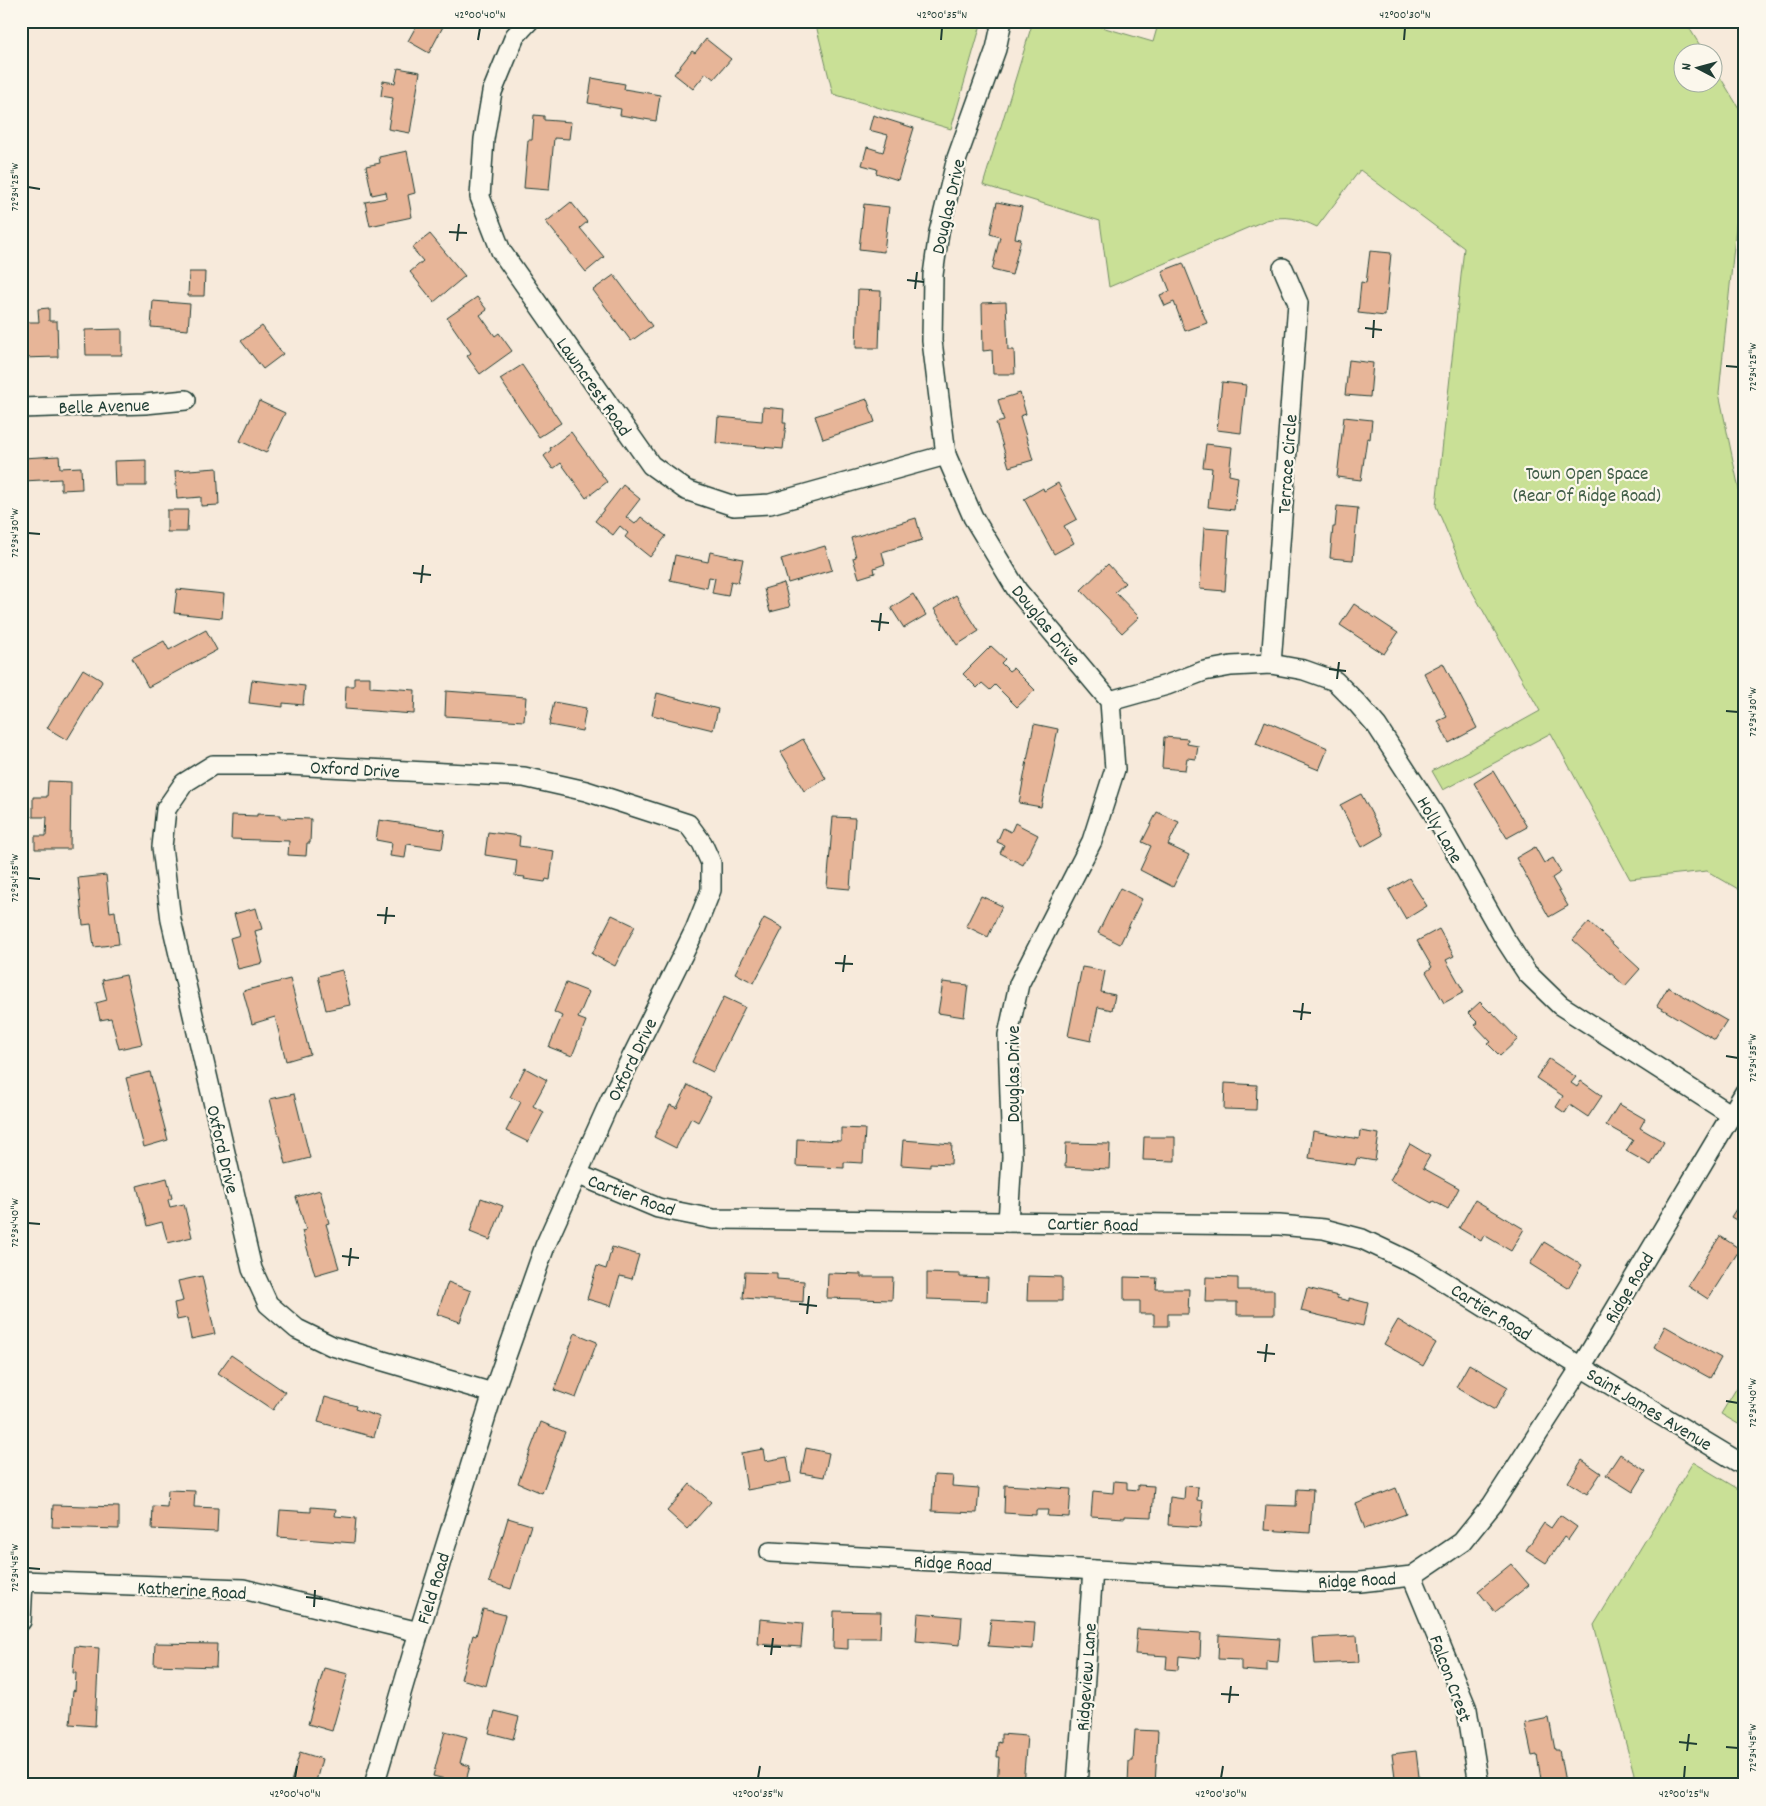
<svg xmlns="http://www.w3.org/2000/svg" width="1766" height="1806" viewBox="0 0 1766 1806" font-family="Dekko,sans-serif">
<style>
.green{fill:#c9e096;stroke:#748e65}
.building{fill:#e7b598;stroke:#1f3d34}
.lines{fill:none;stroke-linecap:round;stroke-linejoin:round}
.minor-casing{stroke:#1f3d34;stroke-width:22}
.minor{stroke:#fbf7ec;stroke-width:19}
.ticks{fill:none;stroke:#1f3d34;stroke-width:2}
.labels{text-anchor:middle;stroke-width:4.5;stroke-linejoin:round;paint-order:stroke}
.street-label{font-size:19px;fill:#1f3d34;stroke:#fbf7ec}
.park-label{font-size:19px;fill:#415e48;stroke:#fbf7ec}
.neatline{fill:none;stroke:#1f3d34;stroke-width:2}
.ticks-label{font-size:12px;text-anchor:middle;fill:#1f3d34}
</style>
<rect width="100%" height="100%" fill="#f7eadb"/>
<filter id="ink" filterUnits="userSpaceOnUse"><feTurbulence type="fractalNoise" baseFrequency=".02" numOctaves="2"/><feDisplacementMap in="SourceGraphic" scale="10" xChannelSelector="R" yChannelSelector="G"/><feConvolveMatrix kernelMatrix="1 2 1 2 8 2 1 2 1" color-interpolation-filters="sRGB"/></filter>
<g filter="url(#ink)">
<g class="green">
<path d="M815 21H982L951 129 833 94Z"/>
<path d="M1033 21H1081L1153 42 1159 21H1685L1704 52H1684V82H1714V67L1745 118 1739 197 1745 198V217H1737L1719 393 1742 504 1745 509V893L1707 871 1630 879 1551 733 1443 790 1432 771 1540 711 1473 593 1436 506 1464 248 1360 170 1317 227C1298 218 1287 215 1266 220L1109 287 1100 221 983 185Z"/>
<path d="M1745 1374V1428L1721 1414Z"/>
<path d="M1693 1462 1745 1493V1785H1637L1594 1625Z"/>
</g>
<g class="building">
<path d="M419 21H446L429 53 408 41Z"/>
<path d="M706 39 731 59 714 79 706 73 693 89 674 74 692 51 695 53Z"/>
<path d="M398 68 420 72 410 133 388 129 393 98 381 96 383 81 395 83Z"/>
<path d="M592 78 625 84 624 89 660 95 656 121 620 115 621 109 588 103Z"/>
<path d="M534 115 544 116V120L571 122 569 139 554 138 549 190 524 188 528 140H532Z"/>
<path d="M873 115 914 128 898 180 876 173 877 169 862 165 867 147 883 152 888 135 869 130Z"/>
<path d="M407 151 415 193 408 195 412 217 370 226 365 202 387 198 386 192 372 195 366 166 380 163 379 157Z"/>
<path d="M571 202 587 222 580 228 604 257 586 272 546 222Z"/>
<path d="M997 202 1022 207 1015 238 1021 239 1012 275 992 270 1000 237 990 234Z"/>
<path d="M864 204 889 207 884 252 859 249Z"/>
<path d="M430 234 465 276 434 302 410 272 423 261 412 248Z"/>
<path d="M1370 251 1391 253 1385 316 1358 313 1361 282 1366 283Z"/>
<path d="M1183 263 1207 323 1185 331 1174 302 1165 306 1160 295 1170 291 1162 271Z"/>
<path d="M189 272H205L204 296H188Z"/>
<path d="M614 275 652 326 631 341 593 290Z"/>
<path d="M858 290 881 291 879 348H856Z"/>
<path d="M477 297 487 310 480 315 495 336 499 333 512 351 480 374 467 356 471 353 447 318Z"/>
<path d="M153 301 190 304 188 330 151 327Z"/>
<path d="M1006 302 1008 350H1014L1015 374H993L992 350 983 351 982 303Z"/>
<path d="M49 308V321H57L58 357 21 358V322H39L38 309Z"/>
<path d="M262 326 283 354 263 369 241 341Z"/>
<path d="M122 329V355H86L85 330Z"/>
<path d="M1349 360 1373 363 1370 397 1345 395Z"/>
<path d="M522 365 561 423 539 437 500 379Z"/>
<path d="M1222 382 1246 385 1241 433 1217 430Z"/>
<path d="M1020 393 1026 414 1020 416 1033 460 1009 467 996 423 1004 421 998 400Z"/>
<path d="M867 399 875 422 823 439 815 416Z"/>
<path d="M259 401 285 413 266 453 240 441Z"/>
<path d="M763 407 784 409 783 423H786L783 449 716 443 718 417 762 421Z"/>
<path d="M1344 417 1372 420 1370 439 1367 438 1361 480 1337 477Z"/>
<path d="M571 432 607 482 586 498 561 463 553 469 544 456 551 450 550 448Z"/>
<path d="M1206 444 1232 447 1229 475 1238 477 1234 510 1208 507 1212 468 1203 467Z"/>
<path d="M59 456 60 468 81 467 82 489 61 490V479L23 481 22 458Z"/>
<path d="M146 460V486H115L114 461Z"/>
<path d="M217 468 219 505 201 506V497L177 499 175 471Z"/>
<path d="M1058 483 1077 519 1064 526 1074 543 1054 554 1024 499 1043 488 1044 491Z"/>
<path d="M623 485 640 499 626 517 635 524 641 517 666 536 650 557 625 537 628 533 620 526 613 535 595 521Z"/>
<path d="M1337 506 1358 508 1353 560 1330 558 1333 527H1335Z"/>
<path d="M167 510H188L187 532H167Z"/>
<path d="M916 518 922 540 882 552 885 564 874 568 875 573 859 578 853 558 856 557 851 538Z"/>
<path d="M1204 528 1229 530 1225 591 1200 589Z"/>
<path d="M825 546 832 570 788 583 781 559Z"/>
<path d="M710 552 743 559 738 583 731 581 728 596 712 593 715 578 709 577 707 588 670 580 675 555 708 562Z"/>
<path d="M1108 564 1125 583 1115 592 1139 617 1122 633 1081 590Z"/>
<path d="M784 583 790 607 770 612 764 589Z"/>
<path d="M177 589 224 594 222 618 174 613Z"/>
<path d="M913 594 926 615 904 628 891 608Z"/>
<path d="M956 595 979 631 957 645 934 609Z"/>
<path d="M1354 604 1398 633 1384 654 1340 625Z"/>
<path d="M206 630 217 650 148 687 132 658 164 641 169 650Z"/>
<path d="M991 646 1005 659 1001 663 1009 671 1013 668 1035 690 1017 707 995 685 990 690 982 683 977 688 963 674Z"/>
<path d="M1443 663 1477 728 1449 743 1438 721 1447 717 1424 673Z"/>
<path d="M83 669 101 680 102 682 67 740 47 728Z"/>
<path d="M354 677H370V687L415 690 414 714 345 709 346 686H354Z"/>
<path d="M252 680 305 686 303 705 283 703V707L249 703Z"/>
<path d="M446 691 526 697 524 721 445 716Z"/>
<path d="M657 693 718 709 713 730 652 715Z"/>
<path d="M554 702 586 708 582 731 549 725Z"/>
<path d="M1265 721 1328 748 1319 770 1256 744Z"/>
<path d="M1034 724 1058 729 1041 807 1019 803Z"/>
<path d="M1164 737 1188 739 1187 744 1198 746 1196 759 1187 758 1185 770 1162 768Z"/>
<path d="M803 739 826 779 804 791 781 752Z"/>
<path d="M1493 771 1527 827 1507 838 1474 783Z"/>
<path d="M48 781 71 782 70 849H35V836H46L47 817H33V797H47Z"/>
<path d="M1361 794 1383 835 1362 847 1340 805Z"/>
<path d="M1157 812 1179 822 1168 845 1189 855 1173 887 1140 870 1151 846 1142 842Z"/>
<path d="M257 814 280 815V818L311 819 310 843H307L306 856 288 855 289 841 231 839 232 815 257 816Z"/>
<path d="M833 817 855 818 850 889 827 887Z"/>
<path d="M379 820 445 830 442 849 407 844 405 858 390 856 392 843 376 840Z"/>
<path d="M1015 823 1038 835 1023 865 1000 853 1004 845 997 842 1003 828 1011 832Z"/>
<path d="M488 832 520 836 519 846 554 851 550 880 546 879 545 882 524 879 525 877 515 876 517 860 485 855Z"/>
<path d="M1535 847 1544 863 1553 858 1561 872 1552 878 1568 906 1549 917 1516 858Z"/>
<path d="M106 875 110 912 115 911 119 944 94 947 91 924 83 925 78 878Z"/>
<path d="M1409 878 1427 906 1406 919 1389 890Z"/>
<path d="M1120 888 1142 899 1120 944 1098 933Z"/>
<path d="M981 896 1002 906 988 937 966 926Z"/>
<path d="M256 908 262 929 255 931 263 963 238 969 230 938 240 935 234 914Z"/>
<path d="M612 915 635 926 615 966 592 954Z"/>
<path d="M764 918 783 928 754 983 735 973Z"/>
<path d="M1589 922 1640 969 1625 986 1573 940Z"/>
<path d="M1439 929 1454 956 1446 960 1464 992 1444 1003 1426 972 1432 967 1417 941Z"/>
<path d="M1745 945V958L1739 954Z"/>
<path d="M1082 967 1105 971 1101 992 1115 995 1112 1010 1098 1007 1091 1041 1068 1036Z"/>
<path d="M342 970 350 1005 326 1010 318 976Z"/>
<path d="M126 975 142 1044 119 1049 111 1018 100 1020 96 1003 107 1000 102 980Z"/>
<path d="M290 979 310 1054 286 1061 275 1017 252 1024 243 991Z"/>
<path d="M943 982 968 985 964 1017 938 1013Z"/>
<path d="M566 983 589 992 578 1018 586 1021 572 1056 549 1047 562 1016 554 1012Z"/>
<path d="M1668 987 1727 1021 1715 1040 1657 1006Z"/>
<path d="M724 997 745 1007 713 1072 692 1062Z"/>
<path d="M1480 1002 1490 1012 1491 1011 1518 1039 1500 1056 1488 1044 1491 1042 1475 1025 1478 1023 1468 1013Z"/>
<path d="M1549 1059 1576 1077 1571 1083 1577 1087 1581 1081 1602 1096 1588 1117 1570 1105 1565 1113 1556 1107 1563 1096 1536 1078Z"/>
<path d="M525 1068 547 1080 533 1106 544 1112 528 1142 506 1131 521 1102 510 1097Z"/>
<path d="M150 1072 168 1140 144 1147 126 1078Z"/>
<path d="M1225 1083 1257 1085 1256 1110 1224 1109Z"/>
<path d="M688 1085 711 1097 698 1122 691 1118 676 1148 654 1137 670 1105 677 1108Z"/>
<path d="M294 1094 310 1158 286 1164 270 1099Z"/>
<path d="M1619 1104 1645 1119 1640 1128 1664 1142 1651 1165 1626 1151 1633 1140 1606 1125Z"/>
<path d="M841 1128 865 1129 863 1163 844 1162V1168L796 1166 797 1139 841 1141Z"/>
<path d="M1313 1131 1359 1139 1360 1131 1379 1134 1375 1161 1357 1158 1355 1165 1309 1158Z"/>
<path d="M1144 1137H1175V1161L1143 1160Z"/>
<path d="M903 1140 952 1144 951 1164 930 1163V1167L901 1165Z"/>
<path d="M1066 1143 1110 1144 1109 1169 1065 1167Z"/>
<path d="M1410 1144 1430 1156 1423 1168 1459 1188 1448 1209 1433 1201 1432 1203 1390 1180Z"/>
<path d="M167 1178 172 1198 168 1200 170 1207 184 1204 192 1237 168 1243 162 1222 147 1226 137 1186Z"/>
<path d="M320 1190 329 1223 326 1224 339 1268 315 1275 302 1231 306 1230 296 1197Z"/>
<path d="M1745 1195V1225L1731 1217Z"/>
<path d="M481 1198 503 1206 490 1240 470 1232Z"/>
<path d="M1475 1200 1524 1229 1511 1251 1484 1235 1481 1241 1459 1228Z"/>
<path d="M1720 1236 1740 1249 1708 1299 1688 1286Z"/>
<path d="M1544 1242 1582 1265 1568 1288 1530 1264Z"/>
<path d="M612 1247 639 1255 632 1279 620 1276 611 1306 587 1299 597 1266 606 1269Z"/>
<path d="M745 1272 777 1273V1279L804 1281 803 1302 743 1298Z"/>
<path d="M828 1273 861 1274V1277H893L892 1300 827 1298Z"/>
<path d="M927 1273 960 1274V1277L988 1278 987 1301 927 1299Z"/>
<path d="M202 1276 215 1334 191 1339 187 1318 177 1320 174 1303 183 1301 178 1281Z"/>
<path d="M1028 1276 1062 1277V1301H1027Z"/>
<path d="M1124 1277 1157 1278 1156 1289H1189L1188 1314H1168V1326H1154V1314H1140V1301H1124Z"/>
<path d="M1206 1277 1238 1278V1290H1274V1315H1237V1302H1205Z"/>
<path d="M448 1282 471 1291 460 1322 437 1314Z"/>
<path d="M1307 1288 1338 1296 1337 1298 1349 1301V1298L1368 1303 1363 1326 1301 1311Z"/>
<path d="M1398 1320 1436 1343 1423 1366 1384 1344Z"/>
<path d="M1665 1326 1721 1358 1710 1378 1654 1347Z"/>
<path d="M575 1333 597 1342 576 1398 554 1390Z"/>
<path d="M231 1355 285 1392 273 1410 218 1373Z"/>
<path d="M1469 1364 1508 1387 1495 1409H1493L1456 1387Z"/>
<path d="M325 1397 356 1406 355 1409 380 1417 374 1437 318 1422Z"/>
<path d="M541 1422 565 1432 542 1493 518 1483Z"/>
<path d="M806 1448 829 1453 824 1477 801 1473Z"/>
<path d="M763 1449 765 1461 787 1457 791 1482 747 1490 741 1453Z"/>
<path d="M1620 1454 1646 1471 1633 1492 1606 1475Z"/>
<path d="M1582 1460 1601 1473 1587 1494 1568 1482Z"/>
<path d="M934 1475 953 1476 952 1486 979 1488 977 1513 932 1511Z"/>
<path d="M1114 1481 1127 1482V1489L1138 1490V1485L1154 1486 1152 1517 1125 1516V1518L1091 1516 1093 1491 1113 1493Z"/>
<path d="M690 1484 711 1502 687 1529 667 1511Z"/>
<path d="M1005 1485 1071 1489 1069 1517 1047 1516 1048 1510H1036V1515L1004 1513Z"/>
<path d="M1185 1486 1198 1487 1197 1500 1203 1501 1201 1527 1168 1525 1170 1497 1184 1499Z"/>
<path d="M1396 1488 1406 1514 1365 1529 1356 1504Z"/>
<path d="M1297 1489 1313 1490 1310 1533 1264 1530 1266 1505 1296 1506Z"/>
<path d="M168 1490 195 1491 194 1507 218 1508 217 1532 152 1529 153 1506 167 1507Z"/>
<path d="M53 1505 119 1507V1529L52 1527Z"/>
<path d="M311 1507 336 1509 335 1516 356 1518 354 1543 278 1537 280 1510 311 1512Z"/>
<path d="M1560 1515 1577 1527 1568 1540 1564 1537 1546 1563 1526 1550 1544 1523 1551 1528Z"/>
<path d="M508 1518 531 1525 511 1589 489 1582Z"/>
<path d="M1511 1564 1529 1585 1495 1612 1478 1591Z"/>
<path d="M483 1609 505 1615 486 1686 461 1679 473 1635 476 1636Z"/>
<path d="M834 1611 881 1612 880 1638H848V1649L833 1648Z"/>
<path d="M918 1613 962 1617 960 1645 916 1641Z"/>
<path d="M760 1619 803 1623 801 1647 758 1644Z"/>
<path d="M991 1619 1035 1622 1033 1649 988 1646Z"/>
<path d="M1137 1629 1201 1633 1200 1658 1179 1656 1178 1670 1166 1669 1167 1656 1135 1654Z"/>
<path d="M1219 1635 1280 1639 1278 1662 1267 1661V1672L1241 1670V1660L1218 1659Z"/>
<path d="M1357 1636 1359 1662 1315 1664 1313 1638Z"/>
<path d="M155 1643 217 1644 216 1667 154 1665Z"/>
<path d="M75 1646 99 1648 95 1726 70 1724 73 1690 75 1691 76 1673H73Z"/>
<path d="M324 1668 348 1674 332 1731 308 1724Z"/>
<path d="M495 1711 519 1717 513 1739 489 1733Z"/>
<path d="M1549 1718 1555 1750H1559L1565 1782 1542 1785 1537 1755 1532 1756 1525 1723Z"/>
<path d="M1135 1730 1158 1731 1155 1785H1128L1129 1761H1133Z"/>
<path d="M445 1731 467 1737 460 1763 470 1766 465 1784 433 1776Z"/>
<path d="M1001 1734 1027 1736 1023 1785H997L999 1757H997L998 1742 1001 1743Z"/>
<path d="M1416 1751 1420 1785H1396L1392 1754Z"/>
<path d="M300 1752 322 1759 315 1785H290Z"/>
<path d="M85 1779 106 1781 105 1785H84Z"/>
</g>
<g class="lines">
<defs>
<g id="minor">
<path d="M529 21 515 36 492 92 484 139 480 197 501 251 651 465 686 490 734 506 770 504 946 455"/>
<path d="M1002 21 996 49 957 158 939 232 933 275 932 341 946 455 973 517 1017 590 1110 701 1115 769 1092 841 1019 984 1008 1035 1012 1157 1008 1222"/>
<path d="M21 408 145 404 186 400"/>
<path d="M1271 664 1298 303 1283 268"/>
<path d="M1110 701 1167 685 1204 671 1231 666 1271 664 1304 670 1335 681 1357 703 1377 726 1434 814 1503 936 1527 973 1560 1005 1730 1114"/>
<path d="M577 1174 658 1208 713 1219 1279 1225 1324 1229 1362 1239 1419 1266 1581 1367 1745 1466"/>
<path d="M770 1552 1315 1582H1360L1412 1576 1462 1542 1492 1505 1581 1367 1745 1092"/>
<path d="M1412 1576 1467 1709 1479 1785"/>
<path d="M21 1581 243 1589 419 1632"/>
<path d="M21 1621 23 1581"/>
<path d="M374 1785 419 1632 493 1393 545 1246 610 1101 695 930 711 890V863L702 843 688 824 586 791 524 777 288 765H213L184 783 166 809 162 847 171 920 252 1269 268 1304 297 1329 332 1346 493 1393"/>
<path d="M1077 1785 1093 1570"/>
</g>
</defs>
<use href="#minor" class="minor-casing"/>
<use href="#minor" class="minor"/>
</g>
</g>
<path class="ticks" d="M478 40 480 28M941 40 942 28M1404 40 1405 28M28 187 40 189M449 232 467 233M457 241 459 224M907 280 924 282M915 289 917 272M1365 328 1382 330M1373 338 1374 320M1726 366 1738 367M28 533 40 534M413 573 431 575M421 583 423 565M871 621 889 623M879 631 881 613M1329 669 1346 671M1337 679 1339 662M1726 711 1738 712M28 878 40 879M377 915 395 916M385 924 387 907M835 963 853 964M843 972 845 955M1293 1011 1311 1013M1301 1020 1303 1003M1726 1056 1738 1058M28 1223 40 1224M342 1256 359 1258M349 1266 351 1248M799 1304 817 1306M807 1314 809 1296M1257 1352 1275 1354M1265 1362 1267 1344M1726 1401 1738 1403M28 1568 40 1569M306 1597 323 1599M314 1607 315 1590M764 1646 781 1647M771 1655 773 1638M1221 1694 1239 1695M1229 1703 1231 1686M1679 1742 1697 1744M1726 1747 1738 1748M1687 1751 1689 1734M295 1778 297 1766M758 1778 760 1766M1221 1778 1223 1766M1684 1778 1685 1766"/>
<g class="labels">
<g class="street-label">
<text transform="translate(947 206) rotate(-77)" y="7">Douglas Drive</text>
<text transform="translate(595 386) rotate(55)" y="7">Lawncrest Road</text>
<text transform="translate(104 405) rotate(-2)" y="7">Belle Avenue</text>
<text transform="translate(1286 464) rotate(-86)" y="7">Terrace Circle</text>
<text transform="translate(1047 624) rotate(51)" y="7">Douglas Drive</text>
<text transform="translate(355 768) rotate(3)" y="7">Oxford Drive</text>
<text transform="translate(1441 829) rotate(60)" y="7">Holly Lane</text>
<text transform="translate(631 1059) rotate(-64)" y="7">Oxford Drive</text>
<text transform="translate(1012 1074) rotate(-90)" y="7">Douglas Drive</text>
<text transform="translate(224 1149) rotate(77)" y="7">Oxford Drive</text>
<text transform="translate(632 1194) rotate(20)" y="7">Cartier Road</text>
<text transform="translate(1093 1223) rotate(1)" y="7">Cartier Road</text>
<text transform="translate(1628 1287) rotate(-59)" y="7">Ridge Road</text>
<text transform="translate(1492 1311) rotate(32)" y="7">Cartier Road</text>
<text transform="translate(1650 1408) rotate(31)" y="7">Saint James Avenue</text>
<text transform="translate(953 1562) rotate(3)" y="7">Ridge Road</text>
<text transform="translate(1357 1579) rotate(-3)" y="7">Ridge Road</text>
<text transform="translate(432 1588) rotate(-73)" y="7">Field Road</text>
<text transform="translate(192 1589) rotate(3)" y="7">Katherine Road</text>
<text transform="translate(1085 1677) rotate(-86)" y="7">Ridgeview Lane</text>
<text transform="translate(1452 1678) rotate(70)" y="7">Falcon Crest</text>
</g>
<g class="park-label">
<text x="1587" y="479">Town Open Space<tspan x="1587" dy="22">(Rear Of Ridge Road)</tspan></text>
</g>
</g>
<rect width="1766" height="1806" fill="none" stroke="#fbf7ec" stroke-width="55"/>
<g transform="translate(1698 68) rotate(276)"><circle r="24" fill="#fbf7ec" stroke="#a3ada2"/>
<path d="M0-4L9 19L0 12L-9 19Z" fill="#1f3d34"/>
<text y="-8" font-size="14" font-weight="bold" text-anchor="middle" fill="#1f3d34">N</text>
</g>
<rect x="28" y="28" width="1710" height="1750" class="neatline"/>
<g class="ticks-label">
<text x="480" y="18">42°00'40"N</text>
<text x="942" y="18">42°00'35"N</text>
<text x="1405" y="18">42°00'30"N</text>
<text transform="translate(14 187) rotate(-90)" y="4">72°34'25"W</text>
<text transform="translate(1752 367) rotate(-90)" y="4">72°34'25"W</text>
<text transform="translate(14 533) rotate(-90)" y="4">72°34'30"W</text>
<text transform="translate(1752 712) rotate(-90)" y="4">72°34'30"W</text>
<text transform="translate(14 878) rotate(-90)" y="4">72°34'35"W</text>
<text transform="translate(1752 1058) rotate(-90)" y="4">72°34'35"W</text>
<text transform="translate(14 1223) rotate(-90)" y="4">72°34'40"W</text>
<text transform="translate(1752 1403) rotate(-90)" y="4">72°34'40"W</text>
<text transform="translate(14 1568) rotate(-90)" y="4">72°34'45"W</text>
<text transform="translate(1752 1748) rotate(-90)" y="4">72°34'45"W</text>
<text x="295" y="1797">42°00'40"N</text>
<text x="758" y="1797">42°00'35"N</text>
<text x="1221" y="1797">42°00'30"N</text>
<text x="1684" y="1797">42°00'25"N</text>
</g>
</svg>
